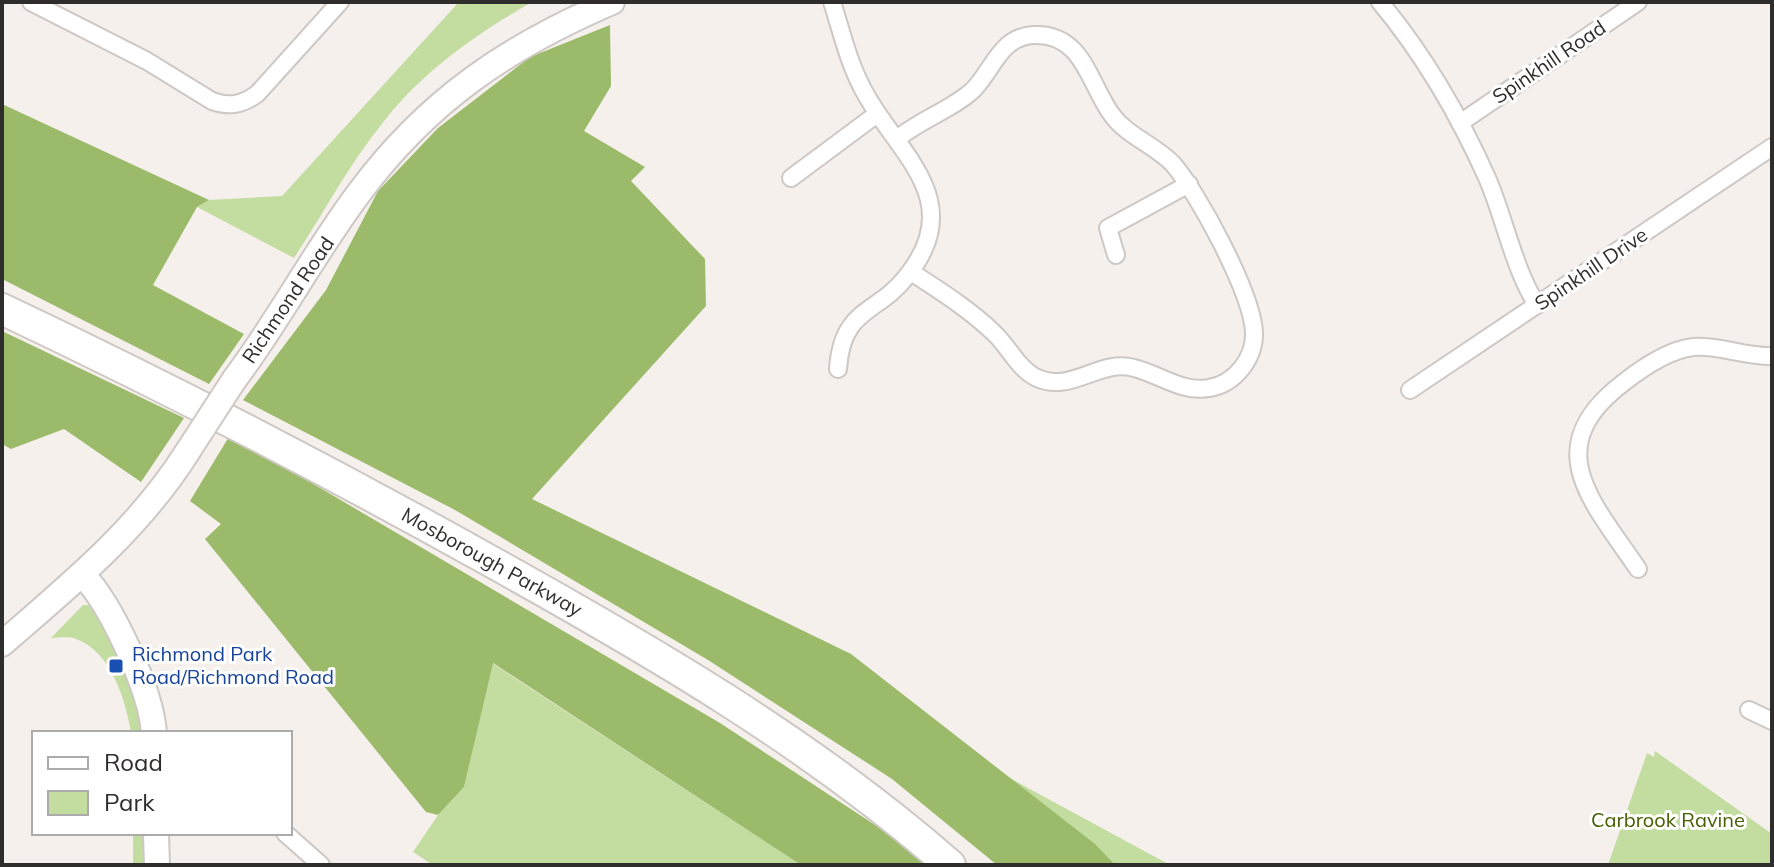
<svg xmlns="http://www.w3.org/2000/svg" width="1774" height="867" viewBox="0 0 1774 867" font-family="Mulish,sans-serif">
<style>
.green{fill:#c3dca0}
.forest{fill:#9bba6a}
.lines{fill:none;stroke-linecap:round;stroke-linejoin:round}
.street-casing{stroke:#cec8c5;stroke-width:20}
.secondary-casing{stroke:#cec8c5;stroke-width:28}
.highway-casing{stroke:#cec8c5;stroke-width:34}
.street{stroke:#fff;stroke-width:16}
.secondary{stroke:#fff;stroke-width:24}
.highway{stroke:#fff;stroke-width:30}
.secondary-bridge-casing{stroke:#cec8c5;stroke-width:28;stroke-linecap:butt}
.secondary-bridge{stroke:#fff;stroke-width:24}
.transit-dot{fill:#1a4fb4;stroke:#fff;stroke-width:3}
.labels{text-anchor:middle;stroke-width:6;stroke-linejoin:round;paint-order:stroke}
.street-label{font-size:20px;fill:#2f2d2c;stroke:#fff}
.transit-label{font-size:20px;fill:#164399;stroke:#fff;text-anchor:start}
.park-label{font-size:20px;fill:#455f02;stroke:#fff}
</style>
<rect width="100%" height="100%" fill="#f6f0ed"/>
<g class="green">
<path d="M459 2H532C478 33 424 70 385 120 350 162 324 213 294 258L197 207 209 200 282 196Z"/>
<path d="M83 605H94L143 704 146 733H131C126 701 111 651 76 639 69 636 58 638 51 638Z"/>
<path d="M492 663 801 865H433L413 852 438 815 464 787Z"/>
<path d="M897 717 1170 865H1071Z"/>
<path d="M1655 751 1772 834V865H1608L1647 753 1654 757Z"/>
<rect x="133" y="833" width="12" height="32"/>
</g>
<g class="forest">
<path d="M610 25 611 86 584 131 645 167 631 181 705 259 706 306 532 499 851 654 1095 844 1115 865H997L892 779 708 660 455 510 243 400 326 290 378 191 438 128 530 57Z"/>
<path d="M2 104 209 200 197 207 153 285 244 334 209 384 2 279Z"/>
<path d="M2 331 184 418 141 482 64 429 11 449 2 444Z"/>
<path d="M230 435 720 723 910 848 929 865H801L493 663 464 787 438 815 426 812 205 539 221 524 190 501Z"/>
</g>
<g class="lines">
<defs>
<g id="street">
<path d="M31 2 147 61 212 101C229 107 242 105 257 94L340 2"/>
<path d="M832 2C842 33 849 65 865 93 898 154 968 200 907 276 878 314 842 307 838 369"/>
<path d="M1380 2C1424 55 1460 117 1488 180 1505 220 1514 269 1537 305"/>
<path d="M1460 123 1638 2"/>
<path d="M897 139C921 119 953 109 973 90 993 70 1000 37 1033 35 1083 32 1089 84 1112 115 1127 136 1155 145 1173 164 1198 193 1252 293 1254 332 1255 358 1235 384 1209 388 1182 393 1159 374 1134 368 1099 358 1071 395 1035 377 1018 368 1008 346 994 333 969 309 939 290 911 272"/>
<path d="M791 178 877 114"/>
<path d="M1116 255 1108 228 1189 184"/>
<path d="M1410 390 1772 147"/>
<path d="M1638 569C1592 501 1538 448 1623 383 1642 368 1668 350 1693 347 1720 345 1746 357 1772 356"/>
<path d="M1749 710 1772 721"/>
<path d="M285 833 321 865"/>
</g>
<g id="secondary">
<path d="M234 380C279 320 314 253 359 193 427 101 507 47 612 2"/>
<path d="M83 575C112 606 151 690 154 733"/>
<path d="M2 644C71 584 139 529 188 451"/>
<path d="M156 833 157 865"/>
</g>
<path id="highway" d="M2 309C169 388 331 472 492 562 652 651 812 744 950 865"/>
</defs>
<use href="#street" class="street-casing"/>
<use href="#secondary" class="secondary-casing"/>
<use href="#highway" class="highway-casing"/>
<use href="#street" class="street"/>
<use href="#secondary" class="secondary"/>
<use href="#highway" class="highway"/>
<defs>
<path id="secondary-bridge" d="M188 451 234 380"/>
</defs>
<use href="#secondary-bridge" class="secondary-bridge-casing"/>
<use href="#secondary-bridge" class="secondary-bridge"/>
</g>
<rect class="transit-dot" x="108" y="658" width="16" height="16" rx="4"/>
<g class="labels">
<g class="street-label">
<text transform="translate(1549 62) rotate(-34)" y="7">Spinkhill Road</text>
<text transform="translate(1591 269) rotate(-34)" y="7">Spinkhill Drive</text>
<text transform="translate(288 300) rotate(-56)" y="7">Richmond Road</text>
<text transform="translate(492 562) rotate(29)" y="7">Mosborough Parkway</text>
</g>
<g class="transit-label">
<text x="132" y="661">Richmond Park<tspan x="132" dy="23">Road/Richmond Road</tspan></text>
</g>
<g class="park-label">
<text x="1668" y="827">Carbrook Ravine</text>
</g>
</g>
<rect width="1774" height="867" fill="none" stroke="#2f2d2c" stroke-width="8"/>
<rect x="32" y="731" width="260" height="104" fill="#ffffff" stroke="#acabab" stroke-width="2"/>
<rect x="48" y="757" width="40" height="12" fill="#ffffff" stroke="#acabab" stroke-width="2"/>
<text x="104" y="771" font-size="24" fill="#2f2d2c">Road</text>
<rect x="48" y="791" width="40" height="24" fill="#c3dca0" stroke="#acabab" stroke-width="2"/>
<text x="104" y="811" font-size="24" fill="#2f2d2c">Park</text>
</svg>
